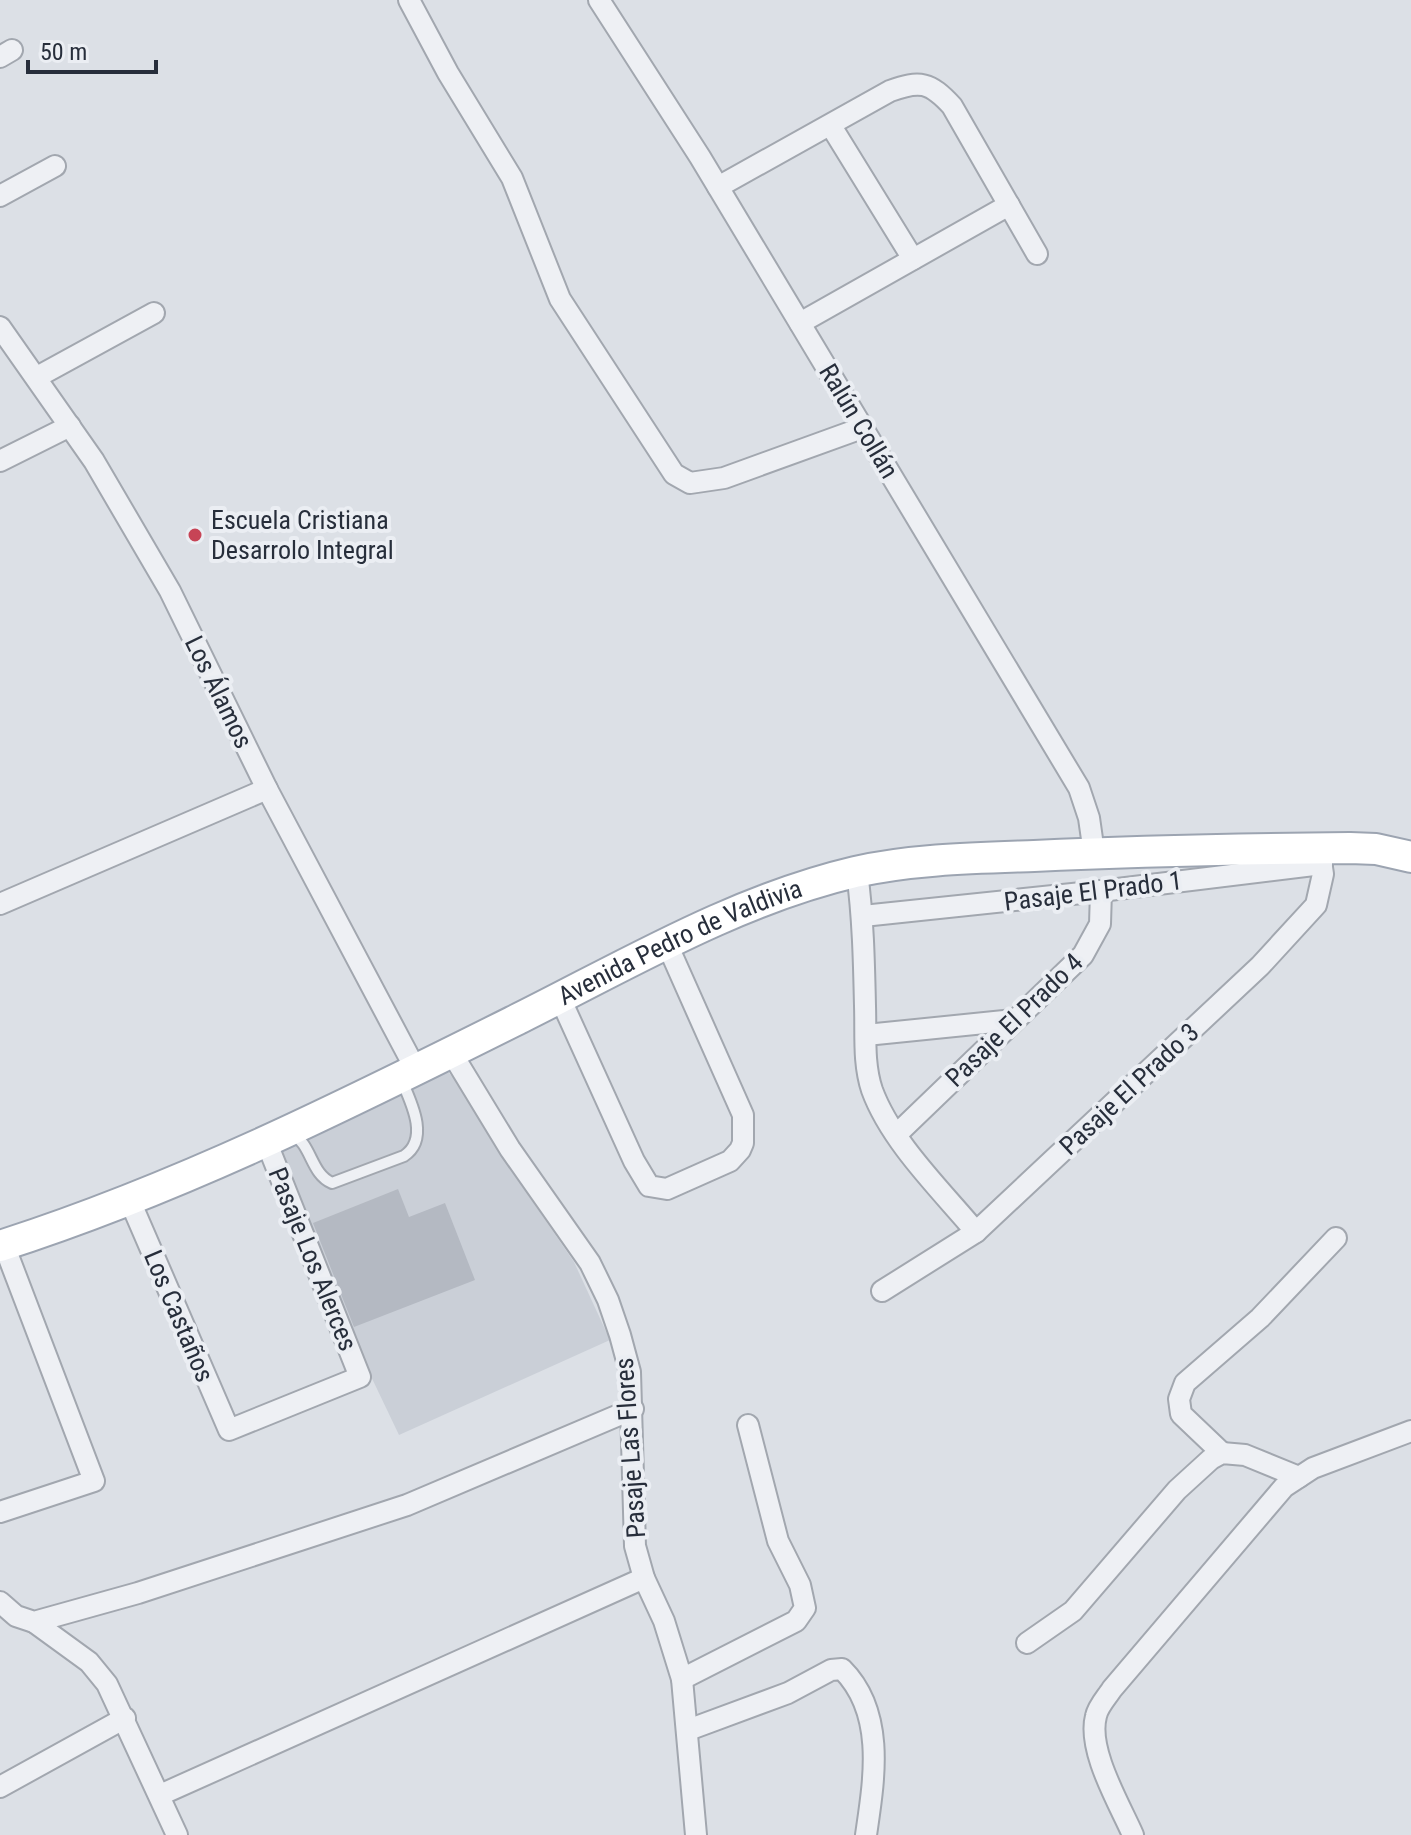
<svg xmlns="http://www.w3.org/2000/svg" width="1411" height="1835" viewBox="0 0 1411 1835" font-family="'Roboto Condensed',sans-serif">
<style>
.built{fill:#cacfd7}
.building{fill:#b4b9c2}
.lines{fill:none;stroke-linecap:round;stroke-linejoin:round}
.lane-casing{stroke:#a2a7af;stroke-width:14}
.street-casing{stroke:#a2a7af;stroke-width:24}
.primary-casing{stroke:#9ca4b1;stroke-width:34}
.lane{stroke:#eef0f4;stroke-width:10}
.street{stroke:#eef0f4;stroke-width:20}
.primary{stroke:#fff;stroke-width:30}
.poi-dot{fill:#c74456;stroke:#ebeef3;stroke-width:3}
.labels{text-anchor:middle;stroke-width:8;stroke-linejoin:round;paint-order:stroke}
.street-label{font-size:26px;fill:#272e3b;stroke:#ebeef3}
.poi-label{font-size:26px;fill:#272e3b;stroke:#ebeef3;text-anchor:start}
</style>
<rect width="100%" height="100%" fill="#dce0e6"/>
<path class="built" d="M447 1071 460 1085 500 1154 574 1262 610 1340 399 1435 356 1345 278 1150Z"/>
<path class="building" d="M398 1189 409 1217 445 1203 475 1280 354 1327 313 1223Z"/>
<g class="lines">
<defs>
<path id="lane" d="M293 1134C312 1146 311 1174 332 1183L404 1156C430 1139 411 1102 401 1079"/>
<g id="street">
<path d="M409 0 448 73 512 178 560 299 674 474 690 483 724 478 862 428"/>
<path d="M599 0 700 157 1079 788 1089 818 1094 853"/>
<path d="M0 57 12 50"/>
<path d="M831 126 913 259"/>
<path d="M718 187 890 91C920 80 930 82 952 106L1037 254"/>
<path d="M0 196 55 166"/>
<path d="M800 323 1009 205"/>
<path d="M0 327 94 461 170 591 267 789 416 1070"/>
<path d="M37 377 154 313"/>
<path d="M0 461 70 426"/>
<path d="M857 872C863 917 864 960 865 1006 866 1034 863 1063 872 1090 891 1142 941 1190 976 1232"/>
<path d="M0 904 267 789"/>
<path d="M863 916 1101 891 1322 864"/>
<path d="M560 998 634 1161 649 1186 667 1189 730 1161 740 1150 743 1143V1115L667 944"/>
<path d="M866 1035 1014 1020"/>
<path d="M451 1052 510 1149 590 1263 608 1300 620 1335 630 1372 635 1546 644 1578 664 1621 682 1679 696 1835"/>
<path d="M897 1134 1083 955 1100 924 1101 891"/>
<path d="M130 1201 229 1430 360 1377 266 1141"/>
<path d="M882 1291 976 1232 1260 966 1316 905 1323 874 1319 848"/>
<path d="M1222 1453 1181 1414 1179 1399 1185 1383 1260 1318 1336 1238"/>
<path d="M0 1512 94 1481 4 1245"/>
<path d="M0 1602 16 1616 34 1622 138 1593 407 1505 633 1409"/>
<path d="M34 1622 89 1662 107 1684 177 1835"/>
<path d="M1027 1643 1073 1611 1177 1490 1211 1459 1222 1453 1245 1455 1299 1477"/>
<path d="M682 1679 796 1621 805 1608 800 1585 778 1541 748 1425"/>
<path d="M688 1730 788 1693 831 1670 842 1669C886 1713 874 1780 866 1835"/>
<path d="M0 1787 125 1718"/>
<path d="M160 1795 644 1578"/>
<path d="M1133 1835C1119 1803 1087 1750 1096 1716 1098 1706 1107 1697 1112 1689L1284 1487 1313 1468 1411 1431"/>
</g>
<g id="primary">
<path id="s1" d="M0 1246C181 1188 350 1103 520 1018 628 964 736 900 855 872 913 859 975 858 1034 856 1139 851 1245 849 1350 848L1376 849 1411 857"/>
</g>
</defs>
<use href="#lane" class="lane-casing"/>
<use href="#street" class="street-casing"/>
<use href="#primary" class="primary-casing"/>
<use href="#lane" class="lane"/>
<use href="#street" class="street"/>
<use href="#primary" class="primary"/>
</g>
<circle class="poi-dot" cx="195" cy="535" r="8"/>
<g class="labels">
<g class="street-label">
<text transform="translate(859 421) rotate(59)" y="9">Ralún Collán</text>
<text transform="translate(219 692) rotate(64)" y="9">Los Álamos</text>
<text transform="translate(1093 891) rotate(-7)" y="9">Pasaje El Prado 1</text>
<text dy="9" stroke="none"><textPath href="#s1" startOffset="746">Avenida Pedro de Valdivia</textPath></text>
<text transform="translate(1014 1020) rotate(-44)" y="9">Pasaje El Prado 4</text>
<text transform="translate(1129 1089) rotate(-43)" y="9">Pasaje El Prado 3</text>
<text transform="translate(313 1259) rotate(68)" y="9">Pasaje Los Alerces</text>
<text transform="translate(179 1316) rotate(67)" y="9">Los Castaños</text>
<text transform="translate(630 1448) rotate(-94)" y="9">Pasaje Las Flores</text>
</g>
<g class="poi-label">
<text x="211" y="529">Escuela Cristiana<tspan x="211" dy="30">Desarrolo Integral</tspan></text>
</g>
</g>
<path d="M28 60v12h128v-12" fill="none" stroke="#272e3b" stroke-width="4"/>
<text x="40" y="60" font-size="24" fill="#272e3b" stroke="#ebeef3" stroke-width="6" paint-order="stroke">50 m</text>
</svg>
